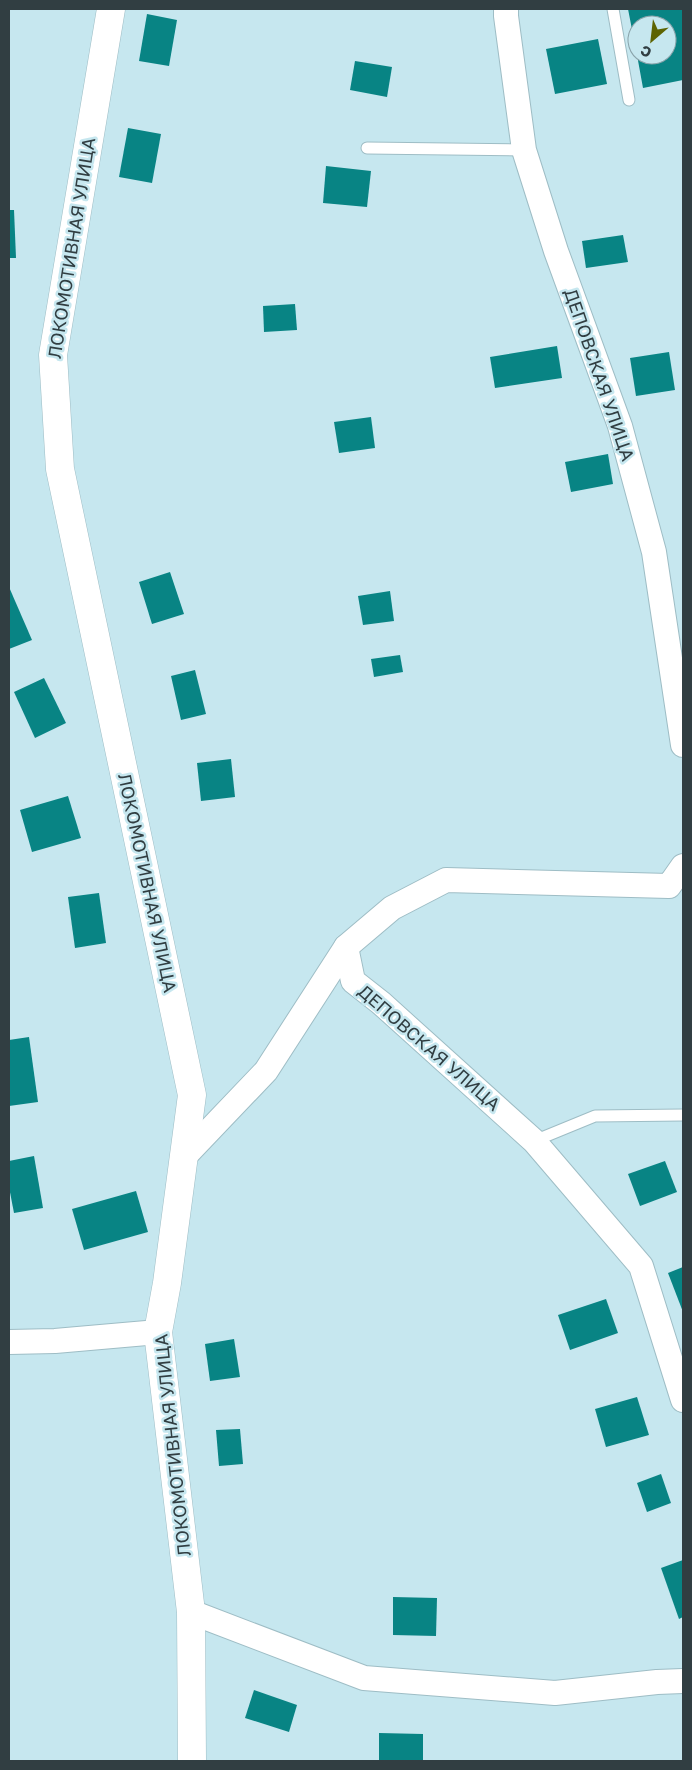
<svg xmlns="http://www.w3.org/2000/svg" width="692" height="1770" viewBox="0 0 692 1770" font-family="'Golos Text',sans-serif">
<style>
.building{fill:#088484}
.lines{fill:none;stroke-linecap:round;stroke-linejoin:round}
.service-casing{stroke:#9ebdc5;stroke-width:13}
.minor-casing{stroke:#9ebdc5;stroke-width:26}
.tertiary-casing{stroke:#9ebdc5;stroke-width:29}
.service{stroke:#fff;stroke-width:11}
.minor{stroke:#fff;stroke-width:24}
.tertiary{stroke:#fff;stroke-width:28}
.labels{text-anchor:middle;stroke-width:5;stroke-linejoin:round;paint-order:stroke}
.street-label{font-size:18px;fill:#313e42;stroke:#c6e7ef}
</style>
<rect width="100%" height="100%" fill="#c6e7ef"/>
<g class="building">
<path d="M628 9H683V80L643 88 637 55H667V25H637L636 50Z"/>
<path d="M147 14 177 20 169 66 139 61Z"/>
<path d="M598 39 607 84 555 94 546 49Z"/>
<path d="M355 61 392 67 387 97 350 90Z"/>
<path d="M128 128 161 134 152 183 119 177Z"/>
<path d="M326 166 371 171 367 207 323 203Z"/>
<path d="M9 210H14L16 258H9Z"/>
<path d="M623 235 628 262 586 268 582 241Z"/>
<path d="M295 304 297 330 264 332 263 306Z"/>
<path d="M557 346 562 378 495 388 490 357Z"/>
<path d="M669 352 675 390 636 396 630 358Z"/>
<path d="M371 417 375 448 339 453 334 422Z"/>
<path d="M608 454 613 484 571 492 565 462Z"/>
<path d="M170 572 184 614 152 624 139 582Z"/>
<path d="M9 587 32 640 9 649Z"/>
<path d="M390 591 394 621 363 625 358 596Z"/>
<path d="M400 655 403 672 374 677 371 659Z"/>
<path d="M195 670 206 714 181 720 171 676Z"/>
<path d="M44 678 66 723 35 738 14 692Z"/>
<path d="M231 759 235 797 201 801 197 763Z"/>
<path d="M68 796 81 838 32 852 20 810Z"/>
<path d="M99 893 106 943 75 948 68 897Z"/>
<path d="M29 1037 38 1102 9 1106V1040Z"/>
<path d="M34 1156 43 1208 14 1213 9 1187V1161Z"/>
<path d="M665 1161 677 1192 640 1206 628 1174Z"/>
<path d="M136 1191 148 1232 84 1250 72 1209Z"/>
<path d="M683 1267V1312L668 1273Z"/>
<path d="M606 1299 618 1333 570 1350 558 1315Z"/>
<path d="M234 1339 240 1377 210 1381 205 1344Z"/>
<path d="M637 1397 649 1435 606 1447 595 1409Z"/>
<path d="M240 1429 243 1464 219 1466 216 1430Z"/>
<path d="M661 1474 671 1503 647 1512 637 1483Z"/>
<path d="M683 1560V1617L679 1619 661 1568Z"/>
<path d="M393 1597 437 1598 436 1636 393 1635Z"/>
<path d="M254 1690 297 1705 289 1732 245 1718Z"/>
<path d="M379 1733 423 1734V1761H379Z"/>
</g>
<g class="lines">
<defs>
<g id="service">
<path d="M613 9 629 100"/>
<path d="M367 148 524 150"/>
<path d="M534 1141 595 1116 683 1115"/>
</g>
<g id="minor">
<path d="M506 9V16L524 150 556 251 620 426 654 552 683 745"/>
<path d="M346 947 353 981 381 1003 534 1141 641 1266 683 1400"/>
<path d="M183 1158 266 1071 346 947 392 908 446 880 669 886 683 866"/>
<path d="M9 1342 55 1341 158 1332"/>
<path d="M191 1612 364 1678 555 1693 657 1682 683 1681"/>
</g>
<path id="tertiary" d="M111 9 53 355 60 469 192 1095 167 1283 158 1332 191 1612 192 1761"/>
</defs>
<use href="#service" class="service-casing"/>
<use href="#minor" class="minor-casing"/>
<use href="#tertiary" class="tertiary-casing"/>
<use href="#service" class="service"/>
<use href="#minor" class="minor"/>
<use href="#tertiary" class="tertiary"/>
</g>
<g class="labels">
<g class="street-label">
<text transform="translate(72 248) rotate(-81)" y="6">ЛОКОМОТИВНАЯ УЛИЦА</text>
<text transform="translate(599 375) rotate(71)" y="6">ДЕПОВСКАЯ УЛИЦА</text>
<text transform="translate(147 883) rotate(78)" y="6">ЛОКОМОТИВНАЯ УЛИЦА</text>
<text transform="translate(429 1048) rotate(41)" y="6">ДЕПОВСКАЯ УЛИЦА</text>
<text transform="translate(173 1445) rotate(-96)" y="6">ЛОКОМОТИВНАЯ УЛИЦА</text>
</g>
</g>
<rect width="692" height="1770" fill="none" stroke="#313e42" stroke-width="20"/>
<g transform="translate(652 40) rotate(208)"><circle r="24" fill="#c6e7ef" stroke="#8aa3aa"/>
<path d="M0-4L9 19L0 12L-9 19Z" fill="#5d6402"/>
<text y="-8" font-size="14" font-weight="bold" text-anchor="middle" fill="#313e42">С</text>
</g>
</svg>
